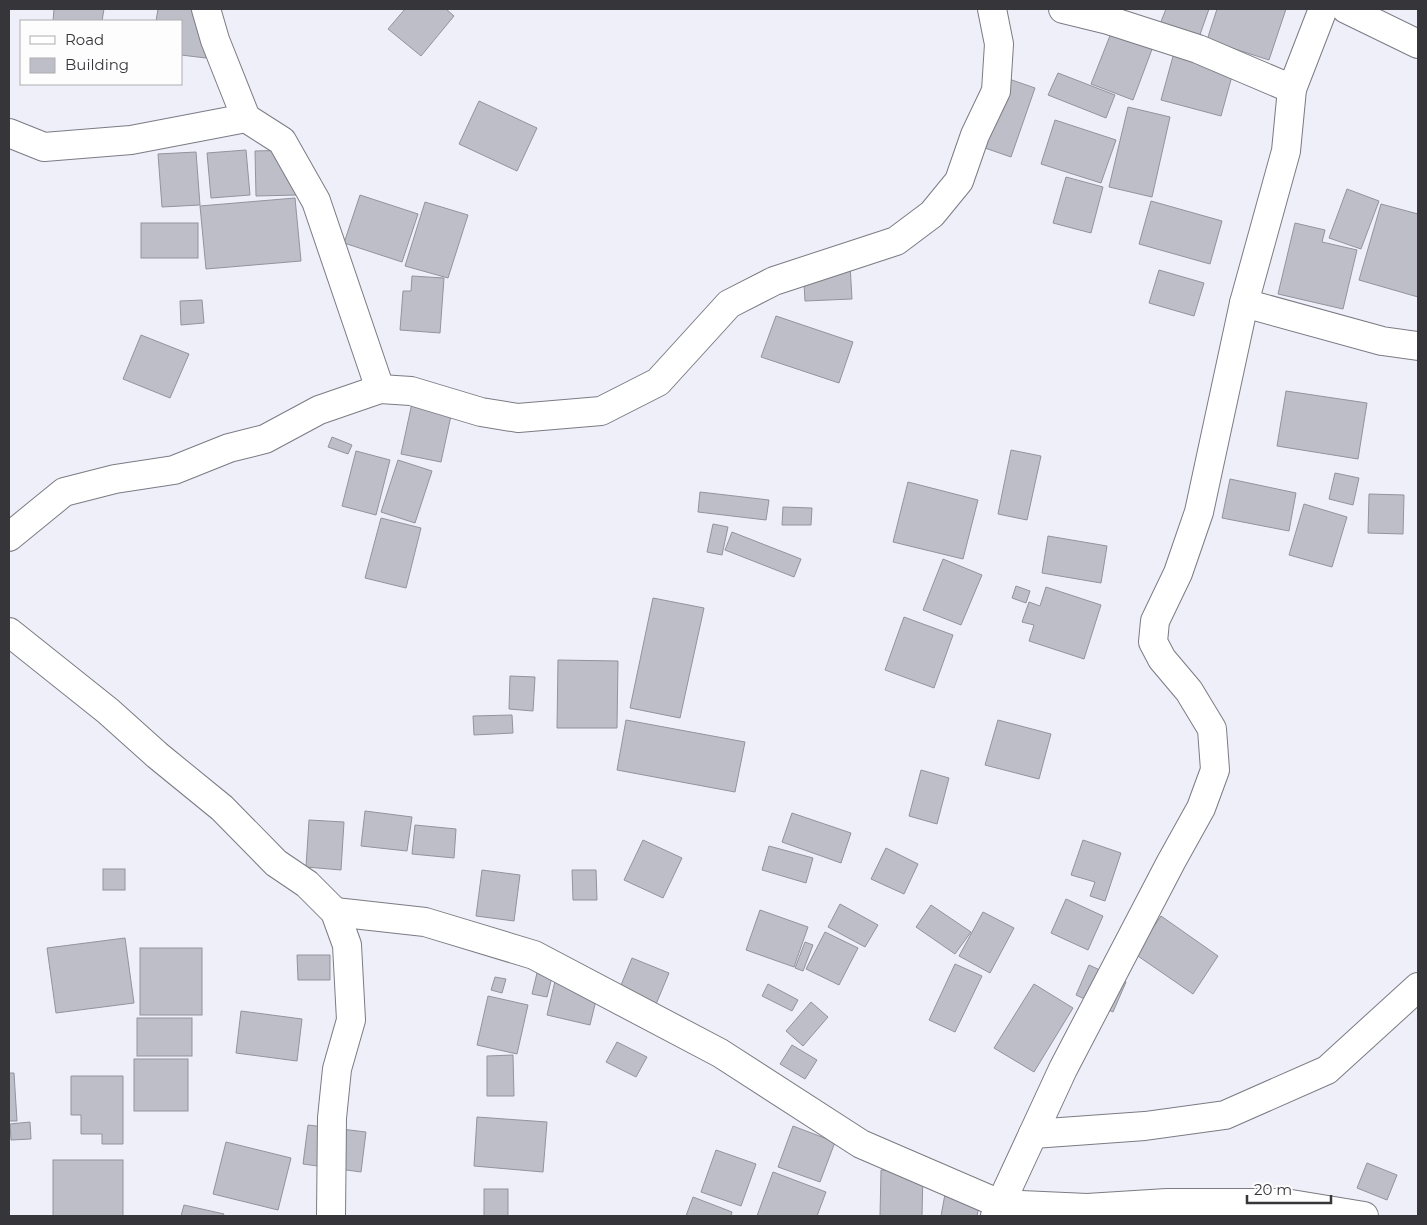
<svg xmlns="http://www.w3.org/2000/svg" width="1427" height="1225" viewBox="0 0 1427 1225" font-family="Montserrat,sans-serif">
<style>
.building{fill:#bebec8;stroke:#93939d}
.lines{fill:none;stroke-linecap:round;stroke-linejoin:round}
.street-casing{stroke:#7b7b84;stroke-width:30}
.street{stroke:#fff;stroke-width:28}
</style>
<rect width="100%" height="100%" fill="#efeffa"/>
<g class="building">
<path d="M54 9H104L102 21H53Z"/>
<path d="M158 9H211L206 58 181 55V21H156Z"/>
<path d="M405 9H446L454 16 421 56 388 29Z"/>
<path d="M1166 9H1209L1197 43 1158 29Z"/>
<path d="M1217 9H1286L1269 60 1207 40Z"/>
<path d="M1113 28 1154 44 1133 100 1091 84Z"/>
<path d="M1175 49 1235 65 1221 116 1161 100Z"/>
<path d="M1058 73 1115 95 1106 118 1048 95Z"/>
<path d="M1006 78 1035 88 1011 157 982 147Z"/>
<path d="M479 101 537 128 517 171 459 144Z"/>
<path d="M1128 107 1170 117 1152 197 1109 187Z"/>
<path d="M1055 120 1116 140 1101 183 1041 164Z"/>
<path d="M246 150 250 195 211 198 207 153Z"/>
<path d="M297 150 298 195 256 196 255 151Z"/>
<path d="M196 152 200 205 162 207 158 154Z"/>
<path d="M1066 177 1103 187 1091 233 1053 223Z"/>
<path d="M1347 189 1379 201 1361 249 1329 238Z"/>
<path d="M360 195 418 214 402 262 344 243Z"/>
<path d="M295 198 301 261 206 269 200 206Z"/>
<path d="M1151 201 1222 221 1210 264 1139 244Z"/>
<path d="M425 202 468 215 448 278 405 266Z"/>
<path d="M1381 204 1418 214V297L1359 280Z"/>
<rect x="141" y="223" width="57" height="35"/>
<path d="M1295 223 1325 230 1322 242 1357 250 1343 309 1278 294Z"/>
<path d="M850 265 852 299 805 301 803 267Z"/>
<path d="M1159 270 1204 283 1194 316 1149 303Z"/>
<path d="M412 276 444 278 440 333 400 330 403 291H411Z"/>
<path d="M202 300 204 323 181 325 180 301Z"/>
<path d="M776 316 853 342 839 383 761 357Z"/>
<path d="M141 335 189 354 170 398 123 379Z"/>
<path d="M1286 391 1367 403 1358 459 1277 446Z"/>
<path d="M412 403 452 411 441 462 401 454Z"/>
<path d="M332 437 352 445 348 454 328 447Z"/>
<path d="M1011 450 1041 456 1027 520 998 514Z"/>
<path d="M356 451 390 460 376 515 342 506Z"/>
<path d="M398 460 432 471 415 523 381 512Z"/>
<path d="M1335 473 1359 478 1353 505 1329 499Z"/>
<path d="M1230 479 1296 493 1289 531 1222 518Z"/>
<path d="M908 482 978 500 963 559 893 542Z"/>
<path d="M700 492 769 500 766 520 698 512Z"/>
<path d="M1369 494 1404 495 1403 534 1368 533Z"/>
<path d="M1304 504 1347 517 1332 567 1289 555Z"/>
<path d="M783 507 812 508 811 525H782Z"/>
<path d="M381 518 421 528 406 588 365 578Z"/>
<path d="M713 524 728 527 722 555 707 552Z"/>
<path d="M732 532 801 559 794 577 725 550Z"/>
<path d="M1048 536 1107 546 1101 583 1042 573Z"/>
<path d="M943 559 982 575 961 625 923 610Z"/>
<path d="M1016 586 1030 591 1026 603 1012 598Z"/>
<path d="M1046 587 1101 605 1084 659 1029 641 1034 625 1022 622 1029 602 1040 606Z"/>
<path d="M653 598 704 608 680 718 630 708Z"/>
<path d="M904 617 953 635 934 688 885 670Z"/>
<path d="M558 660 618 661 617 728H557Z"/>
<path d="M510 676 535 677 533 711 509 709Z"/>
<path d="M512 715 513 733 474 735 473 716Z"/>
<path d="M626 720 745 742 735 792 617 770Z"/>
<path d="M998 720 1051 734 1039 779 985 765Z"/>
<path d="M921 770 949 778 937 824 909 816Z"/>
<path d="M365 811 412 817 407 851 361 846Z"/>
<path d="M792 813 851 833 841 863 782 842Z"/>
<path d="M309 820 344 822 341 870 306 867Z"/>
<path d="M415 825 456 829 454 858 412 854Z"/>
<path d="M643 840 682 858 663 898 624 880Z"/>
<path d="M1083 840 1121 853 1105 901 1090 896 1095 882 1071 875Z"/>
<path d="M769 846 813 858 806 883 762 870Z"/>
<path d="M886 848 918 864 904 894 871 879Z"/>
<rect x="103" y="869" width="22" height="21"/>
<path d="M482 870 520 875 514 921 476 916Z"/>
<path d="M572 870H596L597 900H573Z"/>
<path d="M1066 899 1103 916 1088 950 1051 933Z"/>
<path d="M840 904 878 925 865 947 828 927Z"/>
<path d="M931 905 971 932 955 954 916 927Z"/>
<path d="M760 910 808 927 794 967 746 950Z"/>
<path d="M983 912 1014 928 990 973 959 956Z"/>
<path d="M1161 916 1218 956 1193 994 1135 954Z"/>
<path d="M825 932 858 948 839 985 806 969Z"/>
<path d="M125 938 134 1003 56 1013 47 948Z"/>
<path d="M805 942 813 945 803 971 795 968Z"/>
<rect x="140" y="948" width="62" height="67"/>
<path d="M297 955H330V980H298Z"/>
<path d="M632 958 669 973 654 1009 617 995Z"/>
<path d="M955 964 982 976 955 1032 929 1020Z"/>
<path d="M1089 965 1126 982 1113 1012 1076 995Z"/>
<path d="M537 973 552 977 547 997 532 994Z"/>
<path d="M495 977 506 979 502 993 491 990Z"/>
<path d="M556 977 599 988 590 1025 547 1015Z"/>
<path d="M768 984 798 1000 792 1011 762 996Z"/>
<path d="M1034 984 1073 1008 1034 1072 994 1048Z"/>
<path d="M488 996 528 1005 517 1054 477 1045Z"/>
<path d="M811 1002 828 1017 803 1046 786 1031Z"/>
<path d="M241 1011 302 1019 297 1061 236 1053Z"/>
<rect x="137" y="1018" width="55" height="38"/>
<path d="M617 1042 647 1057 636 1077 606 1062Z"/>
<path d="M792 1045 817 1060 805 1079 780 1064Z"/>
<path d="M513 1055 514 1096H487V1056Z"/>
<rect x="134" y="1059" width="54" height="52"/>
<path d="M9 1073H14L17 1121H9Z"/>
<path d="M71 1076H123V1144H102V1134H81V1115H71Z"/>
<path d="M477 1117 547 1122 543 1172 474 1166Z"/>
<path d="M30 1122 31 1139 11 1140 10 1124Z"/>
<path d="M308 1125 366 1132 361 1172 303 1164Z"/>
<path d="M793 1126 835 1142 820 1182 778 1167Z"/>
<path d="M226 1142 291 1158 278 1210 213 1194Z"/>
<path d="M716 1150 756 1164 741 1206 701 1192Z"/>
<rect x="53" y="1160" width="70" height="56"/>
<path d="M1367 1163 1397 1175 1387 1200 1357 1188Z"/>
<path d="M881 1170 923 1171 922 1216H880Z"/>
<path d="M773 1172 826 1192 817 1216H757Z"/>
<rect x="484" y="1189" width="24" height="27"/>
<path d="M945 1194 980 1200 977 1216H941Z"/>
<path d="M693 1197 732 1212 731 1216H686Z"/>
<path d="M184 1205 224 1214 223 1216H181Z"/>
</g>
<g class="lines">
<defs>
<g id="street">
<path d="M206 9 215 40 246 118 282 141 316 201 380 389"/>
<path d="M1063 9 1108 20 1198 49 1292 89"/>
<path d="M1346 9 1418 44"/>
<path d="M9 133 44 147 131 140 246 118"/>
<path d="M1244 303 1382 341 1418 346"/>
<path d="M9 537 64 492 115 479 174 470 229 448 265 439 319 410 380 389 411 391 481 412 518 418 601 411 658 382 729 304 774 281 896 241 932 214 959 181 975 135 996 91 999 44 992 9"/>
<path d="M9 632 108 711 157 755 222 808 276 863 307 884 335 912 347 945 351 1020 337 1069 332 1118 331 1216"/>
<path d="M335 912 425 922 534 955 720 1053 861 1144 1000 1204 1087 1208 1167 1203H1285L1364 1216"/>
<path d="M1033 1134 1145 1126 1225 1115 1327 1070 1418 987"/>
<path d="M995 1216 1063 1069 1171 862 1201 808 1215 770 1212 729 1189 691 1162 659 1153 642 1155 621 1178 573 1199 512 1244 303 1286 151 1292 89 1323 9"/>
</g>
</defs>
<use href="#street" class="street-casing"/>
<use href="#street" class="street"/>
</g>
<rect width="1427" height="1225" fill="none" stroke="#36363a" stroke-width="20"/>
<rect x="20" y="20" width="162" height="65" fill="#fdfdfd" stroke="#adadaf"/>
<rect x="30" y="36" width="25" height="8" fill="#ffffff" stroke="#adadaf"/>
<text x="65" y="45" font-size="15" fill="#36363a">Road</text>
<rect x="30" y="58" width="25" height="15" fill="#bebec8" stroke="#adadaf"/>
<text x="65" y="70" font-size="15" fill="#36363a">Building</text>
<path d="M1247 1195v8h84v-8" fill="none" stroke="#36363a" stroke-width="2.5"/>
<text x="1254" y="1195" font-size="15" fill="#36363a" stroke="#fdfdfd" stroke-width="4" paint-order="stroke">20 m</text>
</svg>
